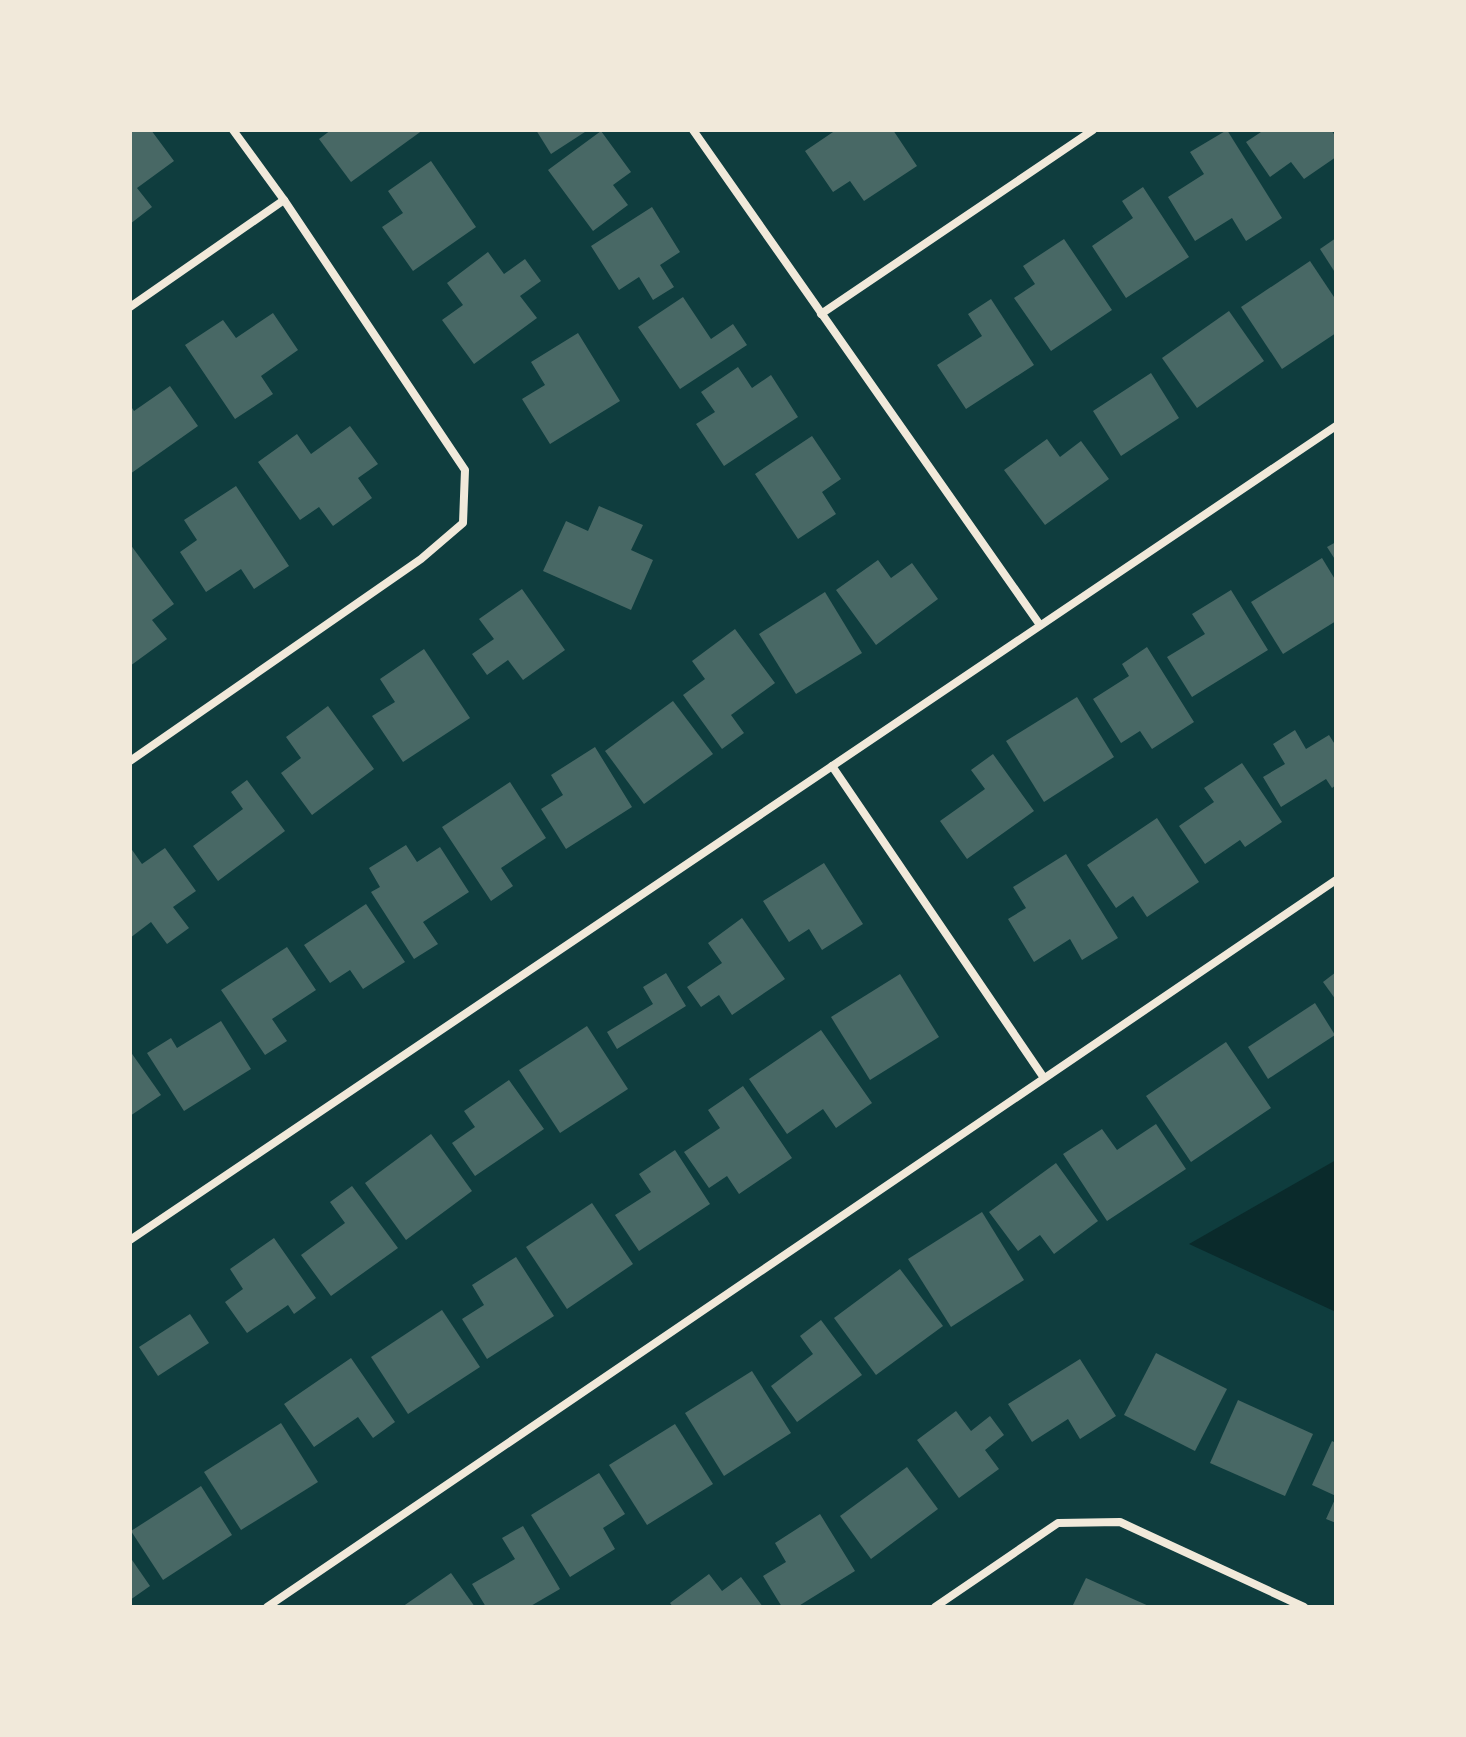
<svg xmlns="http://www.w3.org/2000/svg" width="1466" height="1737" viewBox="0 0 1466 1737" font-family="Mulish,sans-serif">
<style>
.water{fill:#0a2a2b}
.building{fill:#486865}
.lines{fill:none;stroke-linecap:round;stroke-linejoin:round}
.minor{stroke:#f1e9da;stroke-width:8}
</style>
<rect width="100%" height="100%" fill="#0f3d3e"/>
<path class="water" d="M1336 1160V1312L1189 1244Z"/>
<g class="building">
<path d="M130 130H151L174 161 137 188 152 207 130 224Z"/>
<path d="M331 130H423L351 182 319 139Z"/>
<path d="M536 130H588L551 154Z"/>
<path d="M836 130H893L917 166 864 201 850 181 833 192 805 151Z"/>
<path d="M1227 130 1282 218 1246 241 1232 218 1195 241 1168 197 1204 174 1190 152Z"/>
<path d="M1264 130H1331L1336 137V157L1304 179 1291 162 1270 177 1246 142Z"/>
<path d="M601 131 631 172 613 185 628 205 593 231 548 170Z"/>
<path d="M431 161 476 227 413 271 382 227 403 213 388 191Z"/>
<path d="M1143 187 1189 257 1126 298 1092 246 1133 218 1122 201Z"/>
<path d="M652 207 680 252 660 265 674 287 653 300 639 277 619 290 591 246Z"/>
<path d="M1336 238V274L1320 249Z"/>
<path d="M1064 239 1112 310 1051 351 1014 298 1035 284 1023 266Z"/>
<path d="M488 252 504 274 525 259 541 281 520 296 537 318 474 364 442 320 463 305 447 283Z"/>
<path d="M1310 261 1336 300V333L1282 369 1241 307Z"/>
<path d="M683 297 711 339 733 324 747 345 680 389 638 327Z"/>
<path d="M991 299 1034 365 966 409 937 365 982 336 968 314Z"/>
<path d="M1229 311 1264 361 1197 408 1162 358Z"/>
<path d="M273 313 298 350 261 376 273 394 235 419 185 345 223 320 236 338Z"/>
<path d="M578 333 620 401 550 444 522 399 545 385 531 362Z"/>
<path d="M738 367 752 388 771 375 798 417 724 466 696 424 715 412 701 392Z"/>
<path d="M1151 373 1179 418 1121 456 1093 411Z"/>
<path d="M170 386 198 426 130 474V405L134 411Z"/>
<path d="M350 426 378 464 358 478 372 498 333 526 319 507 300 520 258 462 297 434 311 454Z"/>
<path d="M812 436 841 479 822 492 836 514 798 539 755 474Z"/>
<path d="M1047 439 1060 457 1081 441 1109 479 1045 525 1004 470Z"/>
<path d="M236 486 289 566 254 589 241 569 206 592 180 552 197 540 184 520Z"/>
<path d="M599 506 643 525 631 550 653 560 631 610 543 571 566 521 588 531Z"/>
<path d="M1336 542V561L1327 547Z"/>
<path d="M130 544 174 604 152 620 167 639 130 666Z"/>
<path d="M1322 558 1336 581V621L1283 654 1251 602Z"/>
<path d="M878 560 891 578 912 563 938 599 876 645 836 590Z"/>
<path d="M522 589 565 650 523 680 508 660 487 675 472 654 494 639 479 619Z"/>
<path d="M1231 590 1268 650 1192 697 1167 657 1205 634 1192 614Z"/>
<path d="M825 592 862 653 796 694 759 634Z"/>
<path d="M735 629 775 683 731 715 744 733 722 749 683 695 705 679 692 661Z"/>
<path d="M1147 647 1194 722 1152 749 1140 731 1121 743 1093 699 1129 676 1122 664Z"/>
<path d="M424 649 470 718 403 762 372 716 395 702 380 679Z"/>
<path d="M1077 697 1114 757 1044 802 1006 741Z"/>
<path d="M673 701 713 754 644 804 605 751Z"/>
<path d="M328 706 374 769 312 815 281 773 301 758 286 737Z"/>
<path d="M1295 730 1306 749 1329 735 1336 746V785L1332 788 1326 779 1281 807 1263 777 1285 764 1273 744Z"/>
<path d="M595 747 632 807 566 849 541 809 563 795 551 775Z"/>
<path d="M993 754 1034 811 967 859 940 821 985 789 971 770Z"/>
<path d="M1242 763 1282 822 1245 847 1240 840 1205 864 1179 826 1214 802 1204 788Z"/>
<path d="M247 780 285 831 218 881 193 846 243 809 231 792Z"/>
<path d="M510 782 546 838 501 868 513 886 491 901 442 827Z"/>
<path d="M1157 818 1199 882 1147 917 1133 896 1116 908 1087 865Z"/>
<path d="M406 845 417 862 440 847 469 892 423 922 438 944 414 959 371 892 380 887 369 868Z"/>
<path d="M130 847 142 864 165 848 196 891 173 907 189 928 167 944 151 922 130 938Z"/>
<path d="M1066 854 1118 938 1082 960 1070 939 1034 962 1008 919 1026 908 1013 887Z"/>
<path d="M824 863 863 924 822 950 809 929 789 942 763 901Z"/>
<path d="M366 904 405 962 363 989 350 970 330 983 304 945Z"/>
<path d="M742 918 785 979 732 1015 719 995 701 1007 687 987 722 963 708 943Z"/>
<path d="M287 947 316 990 272 1019 287 1041 265 1055 221 990Z"/>
<path d="M1336 972V1000L1323 982Z"/>
<path d="M666 973 686 1006 617 1049 607 1032 653 1004 643 987Z"/>
<path d="M900 974 939 1037 870 1080 831 1017Z"/>
<path d="M1315 1003 1335 1035 1268 1079 1248 1047Z"/>
<path d="M221 1021 251 1069 184 1111 147 1053 171 1038 177 1048Z"/>
<path d="M587 1026 628 1089 560 1133 519 1070Z"/>
<path d="M821 1030 872 1103 836 1128 823 1109 787 1134 749 1079Z"/>
<path d="M1226 1042 1271 1108 1191 1162 1146 1096Z"/>
<path d="M130 1051 161 1095 130 1116Z"/>
<path d="M509 1080 544 1129 475 1176 452 1143 475 1127 464 1111Z"/>
<path d="M743 1086 792 1158 739 1194 727 1176 709 1188 684 1152 720 1128 708 1110Z"/>
<path d="M1156 1124 1186 1169 1107 1221 1063 1154 1102 1129 1117 1150Z"/>
<path d="M431 1134 472 1191 406 1240 365 1183Z"/>
<path d="M675 1150 710 1204 639 1251 615 1215 651 1192 639 1174Z"/>
<path d="M1056 1163 1098 1221 1054 1254 1040 1235 1018 1251 989 1212Z"/>
<path d="M352 1186 398 1248 331 1296 301 1255 345 1223 330 1202Z"/>
<path d="M592 1203 633 1264 567 1309 526 1247Z"/>
<path d="M982 1212 1024 1280 951 1327 908 1259Z"/>
<path d="M274 1238 316 1298 294 1314 288 1305 247 1333 225 1302 243 1289 230 1269Z"/>
<path d="M516 1257 554 1316 487 1359 462 1319 484 1305 472 1285Z"/>
<path d="M900 1269 943 1326 876 1375 834 1318Z"/>
<path d="M442 1310 480 1367 408 1414 371 1357Z"/>
<path d="M190 1314 209 1343 158 1376 139 1347Z"/>
<path d="M821 1320 862 1375 797 1422 771 1386 813 1354 800 1336Z"/>
<path d="M1156 1353 1227 1389 1195 1451 1124 1415Z"/>
<path d="M351 1358 395 1422 373 1438 358 1417 314 1447 284 1404Z"/>
<path d="M1080 1359 1116 1416 1080 1439 1068 1419 1032 1442 1008 1404Z"/>
<path d="M752 1371 791 1433 724 1476 685 1413Z"/>
<path d="M1238 1400 1313 1434 1285 1496 1210 1463Z"/>
<path d="M956 1411 971 1431 990 1416 1004 1435 985 1450 999 1469 959 1498 917 1440Z"/>
<path d="M281 1423 318 1482 241 1530 204 1472Z"/>
<path d="M675 1424 713 1484 647 1525 609 1465Z"/>
<path d="M1332 1441 1336 1443V1496L1312 1485Z"/>
<path d="M907 1467 938 1509 871 1559 840 1516Z"/>
<path d="M599 1473 625 1514 603 1528 615 1549 570 1577 531 1515Z"/>
<path d="M201 1486 232 1535 163 1580 131 1531Z"/>
<path d="M1336 1497V1523L1326 1519Z"/>
<path d="M820 1514 855 1571 797 1607H782L763 1576 786 1562 775 1543Z"/>
<path d="M523 1526 560 1589 529 1607H486L472 1584 515 1559 502 1538Z"/>
<path d="M130 1557 150 1586 130 1600Z"/>
<path d="M451 1573 475 1607H402Z"/>
<path d="M709 1574 722 1591 741 1577 763 1607H673L670 1603Z"/>
<path d="M1086 1578 1151 1607H1072Z"/>
</g>
<g class="lines">
<g class="minor">
<path d="M693 130 1040 625"/>
<path d="M130 307 284 200"/>
<path d="M821 314 1093 130"/>
<path d="M130 761 421 559 463 523 465 470 284 200 233 130"/>
<path d="M832 766 1044 1078"/>
<path d="M130 1240 1336 426"/>
<path d="M267 1607 1336 880"/>
<path d="M935 1607 1058 1523 1120 1522 1304 1607"/>
</g>
</g>
<rect width="1466" height="1737" fill="none" stroke="#f1e9da" stroke-width="264"/>
</svg>
